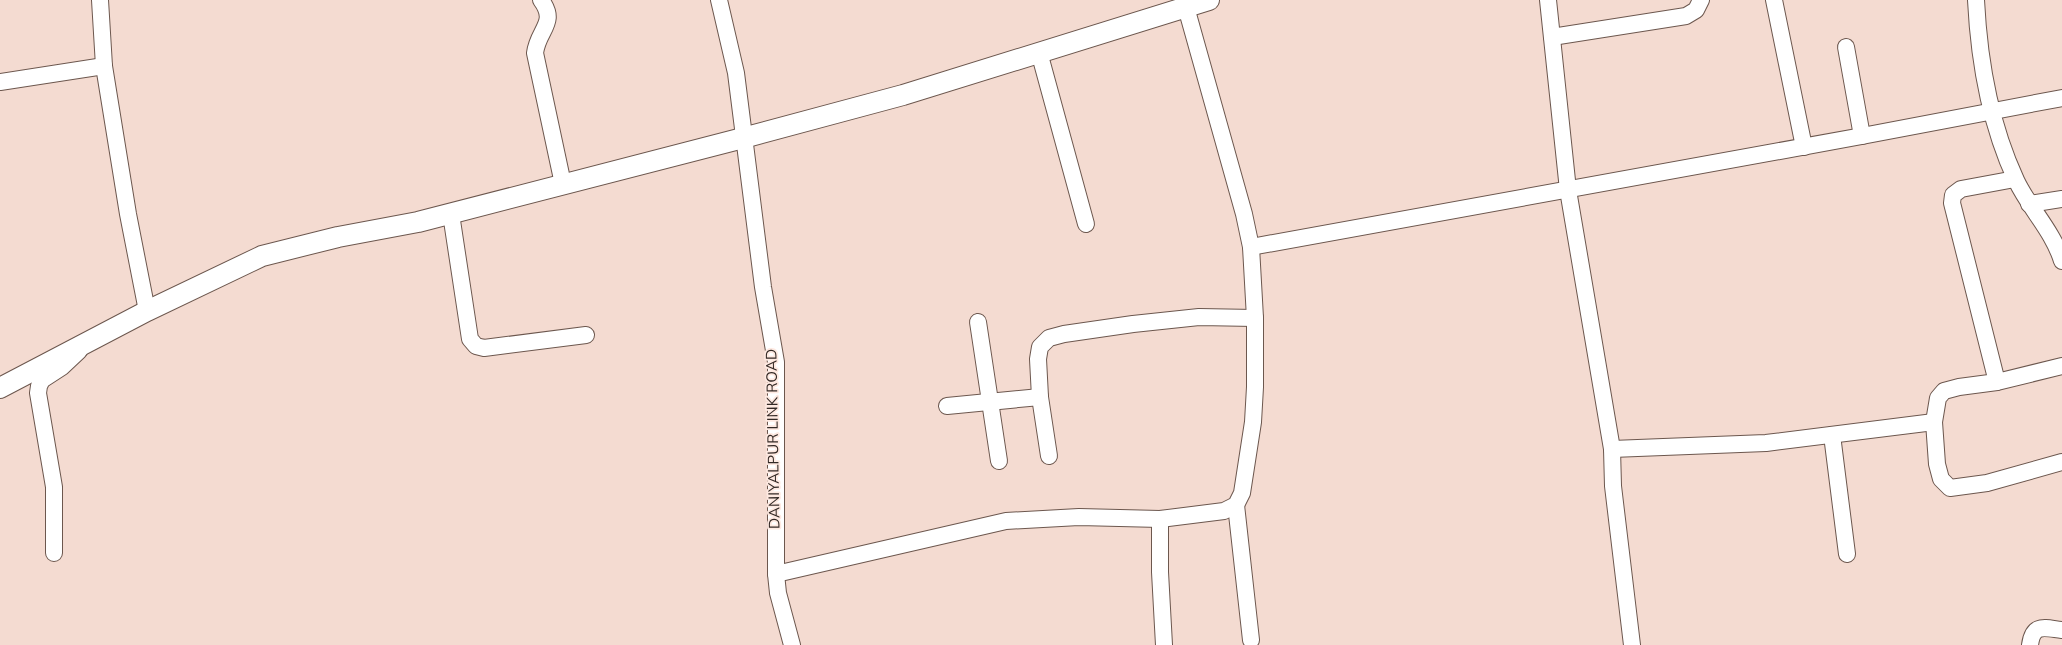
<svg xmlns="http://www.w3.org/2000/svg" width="2062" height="645" viewBox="0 0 2062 645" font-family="Mulish,sans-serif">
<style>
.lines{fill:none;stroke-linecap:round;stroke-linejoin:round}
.minor-casing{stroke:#6c574e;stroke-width:18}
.tertiary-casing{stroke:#6c574e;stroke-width:22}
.minor{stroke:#fff;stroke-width:16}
.tertiary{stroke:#fff;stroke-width:20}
.labels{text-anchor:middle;stroke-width:3.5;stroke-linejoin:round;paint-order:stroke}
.street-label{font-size:15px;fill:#332925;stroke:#fee9e1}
</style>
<rect width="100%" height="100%" fill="#f4dbd1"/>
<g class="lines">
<defs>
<g id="minor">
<path d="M100 0 104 66 128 214 147 311"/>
<path d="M541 0C558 23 538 29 535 53L563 184"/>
<path d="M719 0 736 73 763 287 776 362V574L778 593 792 645"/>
<path d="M1548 0 1568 190 1612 449 1613 486 1632 645"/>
<path d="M1774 0 1804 147"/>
<path d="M1976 0C1979 61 1990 124 2016 180 2029 208 2053 231 2062 261"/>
<path d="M1552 37 1686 16 1696 10 1701 0"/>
<path d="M1846 47 1862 136"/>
<path d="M1039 52 1086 224"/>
<path d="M0 82 104 66"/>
<path d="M2029 204 2062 199"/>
<path d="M451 214 470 339 476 346 484 348 586 335"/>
<path d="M1251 247 1862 136 2062 98"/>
<path d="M978 322 999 461"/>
<path d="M2062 366 1997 382 1959 387 1944 391 1938 398 1934 422 1937 464 1941 479 1950 488 1987 483 2062 462"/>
<path d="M1997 382 1952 203 1953 195 1961 189 2015 179"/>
<path d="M947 406 1040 397"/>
<path d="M1832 435 1847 554"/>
<path d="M1612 449 1766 443 1934 422"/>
<path d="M1049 456 1040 397 1038 359 1040 347 1049 338 1064 334 1133 324 1199 317 1255 318"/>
<path d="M1236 505 1251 640"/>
<path d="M1160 519V572L1164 645"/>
<path d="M54 553V487L38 393 39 386 42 380 62 367 79 351"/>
<path d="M776 574 1006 521 1079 517 1160 519 1224 511 1236 505 1242 493 1253 422 1255 387V318L1251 247 1244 214 1184 0"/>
<path d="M2030 645C2033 623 2044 628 2062 630"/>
</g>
<path id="tertiary" d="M0 388 147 311 262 256 338 237 418 222 743 138 903 95 1209 0"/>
</defs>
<use href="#minor" class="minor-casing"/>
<use href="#tertiary" class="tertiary-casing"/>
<use href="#minor" class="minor"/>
<use href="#tertiary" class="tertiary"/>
</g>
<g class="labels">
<g class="street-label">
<text transform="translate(773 439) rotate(-91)" y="5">DANIYALPUR LINK ROAD</text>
</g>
</g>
</svg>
